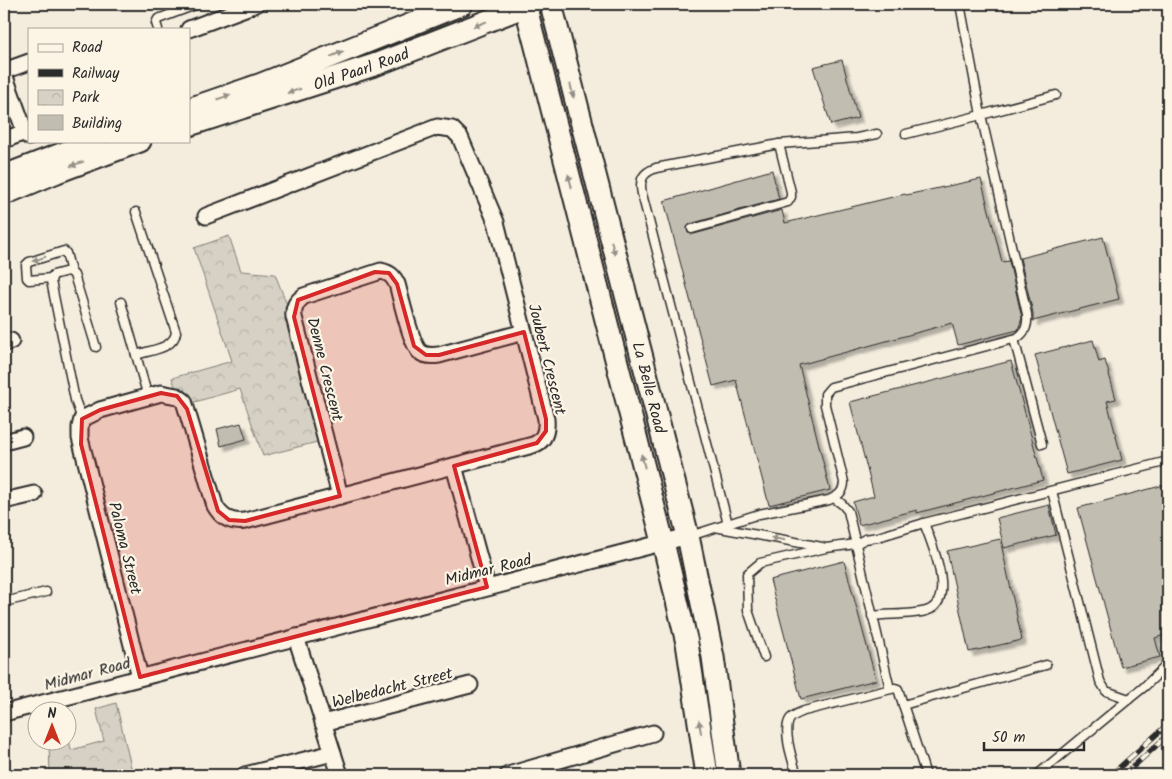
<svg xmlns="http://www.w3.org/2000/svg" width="1172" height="779" viewBox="0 0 1172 779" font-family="Kalam,sans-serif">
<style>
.park{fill:url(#park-crowns);stroke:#807e78}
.building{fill:#c2bdb1;stroke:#2b2b2b;filter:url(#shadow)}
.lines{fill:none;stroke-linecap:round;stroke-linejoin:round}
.service-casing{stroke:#2b2b2b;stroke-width:11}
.minor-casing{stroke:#2b2b2b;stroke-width:19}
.secondary-casing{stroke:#2b2b2b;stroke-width:25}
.service{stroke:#fcf5e5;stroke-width:8}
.minor{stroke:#fcf5e5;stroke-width:15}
.secondary{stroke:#fcf5e5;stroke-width:21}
.rail-casing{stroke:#2b2b2b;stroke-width:5.5}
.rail{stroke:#fcf5e5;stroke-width:4;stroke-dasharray:11;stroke-linecap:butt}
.oneway{fill:#949088}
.marked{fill:#d62828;fill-opacity:0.2;stroke:#d62828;stroke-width:4;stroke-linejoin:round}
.labels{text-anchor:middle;stroke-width:4.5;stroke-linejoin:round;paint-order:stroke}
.street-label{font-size:16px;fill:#2b2b2b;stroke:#fcf5e5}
</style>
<defs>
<pattern id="park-crowns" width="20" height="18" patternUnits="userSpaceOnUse" patternTransform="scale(1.25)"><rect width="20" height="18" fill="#d6d1c4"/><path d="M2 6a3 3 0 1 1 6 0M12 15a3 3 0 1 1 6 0" fill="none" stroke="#b8b4a9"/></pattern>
<filter id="shadow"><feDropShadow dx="4.5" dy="4.5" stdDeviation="1" flood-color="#0004"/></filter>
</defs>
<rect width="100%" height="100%" fill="#f4edde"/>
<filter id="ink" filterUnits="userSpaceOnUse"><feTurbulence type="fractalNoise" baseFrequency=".02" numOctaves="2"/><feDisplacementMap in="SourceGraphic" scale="10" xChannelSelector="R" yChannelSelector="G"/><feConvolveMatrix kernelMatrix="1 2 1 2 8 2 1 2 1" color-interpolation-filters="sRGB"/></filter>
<g filter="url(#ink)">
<g class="park">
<path d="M229 236 241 271 275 274 289 310 321 441 263 456 240 389 191 403 176 389 172 378 232 361 194 248Z"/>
<path d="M116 703 133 775H50L49 742H68V734L71 750 104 741 96 709Z"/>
</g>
<g class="building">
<path d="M842 60 858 118 831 125 813 67Z"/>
<path d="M772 170 779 199 690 224 687 227 688 233 694 234 782 210 785 223 905 194 906 195 981 179 1002 262 1009 261 1022 318 1018 330 958 345 952 323 799 365 830 490 769 505 736 380 713 386 664 201Z"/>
<path d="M1103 237 1119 299 1033 321V313L1020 258Z"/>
<path d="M1093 340 1099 362 1105 360 1116 399 1107 401 1122 460 1067 474 1035 355Z"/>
<path d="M1011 361 1043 480 917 513V510L859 525 853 502 874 496 850 402Z"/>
<path d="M241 423 246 439 221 446 217 429Z"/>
<path d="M1168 484V634L1155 638 1160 657 1121 667 1078 508Z"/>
<path d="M1049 505 1056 535 1004 548 997 518Z"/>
<path d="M1000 539 1022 640 969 652 947 551Z"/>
<path d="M844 561 876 680 801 699 770 580Z"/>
</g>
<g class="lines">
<defs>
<g id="service">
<path d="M158 29 156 23 158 19 198 4"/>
<path d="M906 134 981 115 1056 95"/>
<path d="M136 212 176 332C174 349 150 350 136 355"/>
<path d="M692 229 788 202 791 197V192L779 144"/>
<path d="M51 278 29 280 27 278 26 265 29 262 64 251 66 253 71 272"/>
<path d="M121 302 148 397"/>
<path d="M1014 339 1042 444"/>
<path d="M82 419 75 400 51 281 53 275 68 271 71 272 74 275 96 347"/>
<path d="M1052 491 1100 681 1106 691 1129 699 1144 687 1168 664"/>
<path d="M834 498 842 504 848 511 890 689"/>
<path d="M728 524 642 194C639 180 642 173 656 168L779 144 857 138 877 134"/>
<path d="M720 528 822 547"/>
<path d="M690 536 759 514 829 500C838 496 844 492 844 482L825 405V394L831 387 1017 338C1026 332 1028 325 1027 314L981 115 960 4"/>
<path d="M4 602 46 592"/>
<path d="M872 616C888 614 912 615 926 611 958 602 931 542 924 523"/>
<path d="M764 657 748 610 747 574 760 563 826 548 856 544 865 539 878 537 924 523 1168 461"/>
<path d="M903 705 1046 665"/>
<path d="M797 775C793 762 782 731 790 719 793 715 799 713 804 711L895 688 898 689 926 775"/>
<path d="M1037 775 1129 699"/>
</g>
<g id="minor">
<path d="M189 29 256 4"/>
<path d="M4 71 29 62"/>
<path d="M4 74 25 132"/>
<path d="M4 140 25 132 29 137"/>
<path d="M4 343 11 341"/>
<path d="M4 442 23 437"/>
<path d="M454 466 487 587"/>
<path d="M340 496 294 317C293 307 296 302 304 296L381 271C390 273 393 276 397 284 401 298 411 344 420 352 425 356 432 356 439 355L524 332"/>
<path d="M4 501 34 494"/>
<path d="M296 637 340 775"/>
<path d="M140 677 80 438V427L82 419 100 410 161 393 177 396 184 401 215 506C222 518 231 523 245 521L533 445C545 441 547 430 546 419L496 222 460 137 452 129 437 127 206 216"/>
<path d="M4 713 688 536"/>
<path d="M323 723 470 685"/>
<path d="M245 775 333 753"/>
<path d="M508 775 653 733"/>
</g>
<g id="secondary">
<path d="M525 4 663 542 687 643 707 775"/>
<path id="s1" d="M551 4 688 536 713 657 729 775"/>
<path d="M189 109 259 85 462 4"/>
<path id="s2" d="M189 125 377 64 531 4"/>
<path d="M4 176 95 141"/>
<path d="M4 194 57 172 140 141"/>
</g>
</defs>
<use href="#service" class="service-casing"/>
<use href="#minor" class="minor-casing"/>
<use href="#secondary" class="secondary-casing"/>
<use href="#service" class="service"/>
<use href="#minor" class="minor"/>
<use href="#secondary" class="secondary"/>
<defs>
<g id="rail">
<path d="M1111 775 1168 724"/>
<path d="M1124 775 1168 735"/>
</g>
</defs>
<use href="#rail" class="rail-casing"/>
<use href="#rail" class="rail"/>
</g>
<defs><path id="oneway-solid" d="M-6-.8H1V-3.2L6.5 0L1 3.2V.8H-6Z" transform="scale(1.25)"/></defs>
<g class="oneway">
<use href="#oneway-solid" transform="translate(480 24) rotate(159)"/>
<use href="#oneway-solid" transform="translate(337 54) rotate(-22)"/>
<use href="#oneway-solid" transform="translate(294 91) rotate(162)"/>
<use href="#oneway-solid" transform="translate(572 91) rotate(76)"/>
<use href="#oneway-solid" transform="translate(224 97) rotate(-19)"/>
<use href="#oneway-solid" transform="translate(77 164) rotate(160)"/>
<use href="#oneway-solid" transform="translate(570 181) rotate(-105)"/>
<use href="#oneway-solid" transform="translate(613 248) rotate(76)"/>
<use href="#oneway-solid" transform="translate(39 259) rotate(161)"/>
<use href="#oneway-solid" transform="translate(643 461) rotate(-104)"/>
<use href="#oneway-solid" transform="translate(778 539) rotate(-170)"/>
<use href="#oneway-solid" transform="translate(700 727) rotate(-99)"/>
</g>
</g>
<path class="marked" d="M375 272 389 273 397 284 414 346 426 355H439L524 332 546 419V431L537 443 454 466 487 587 140 677 81 444 82 419 100 410 161 393 177 396 187 409 218 511 229 520 245 521 340 496 294 317 298 300Z"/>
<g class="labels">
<g class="street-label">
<text dy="6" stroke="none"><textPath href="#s2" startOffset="181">Old Paarl Road</textPath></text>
<text transform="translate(548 359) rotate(76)" y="6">Joubert Crescent</text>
<text transform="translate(326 369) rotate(76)" y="6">Denne Crescent</text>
<text dy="6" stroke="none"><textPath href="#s1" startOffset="396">La Belle Road</textPath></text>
<text transform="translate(126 548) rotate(76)" y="6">Paloma Street</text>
<text transform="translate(488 569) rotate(-14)" y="6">Midmar Road</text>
<text transform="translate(87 673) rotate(-15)" y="6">Midmar Road</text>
<text transform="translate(392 687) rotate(-14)" y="6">Welbedacht Street</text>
</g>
</g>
<rect width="1172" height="779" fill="none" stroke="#fcf5e5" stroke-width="20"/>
<rect x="10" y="10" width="1152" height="759" fill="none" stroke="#2b2b2b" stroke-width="2" filter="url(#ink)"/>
<rect x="28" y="28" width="162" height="115" fill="#fcf5e5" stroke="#a8a49b"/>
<rect x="38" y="44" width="25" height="8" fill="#fcf5e5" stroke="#a8a49b"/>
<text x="72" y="52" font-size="15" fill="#2b2b2b">Road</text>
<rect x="38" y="69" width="25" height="8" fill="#2b2b2b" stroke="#a8a49b"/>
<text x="72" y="78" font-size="15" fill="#2b2b2b">Railway</text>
<rect x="38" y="90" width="25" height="15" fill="url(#park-crowns)" stroke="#a8a49b"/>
<text x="72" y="102" font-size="15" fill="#2b2b2b">Park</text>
<rect x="38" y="115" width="25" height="15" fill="#c2bdb1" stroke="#a8a49b"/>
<text x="72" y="128" font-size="15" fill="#2b2b2b">Building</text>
<g transform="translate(52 726)"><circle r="24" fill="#fcf5e5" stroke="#a8a49b"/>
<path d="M0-4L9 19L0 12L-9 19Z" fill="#c8321e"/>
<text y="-8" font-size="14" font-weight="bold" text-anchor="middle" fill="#2b2b2b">N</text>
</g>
<path d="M984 742v8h100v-8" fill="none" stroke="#2b2b2b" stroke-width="2.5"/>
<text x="992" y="742" font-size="15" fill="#2b2b2b" stroke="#fcf5e5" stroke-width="4" paint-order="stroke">50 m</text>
</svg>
